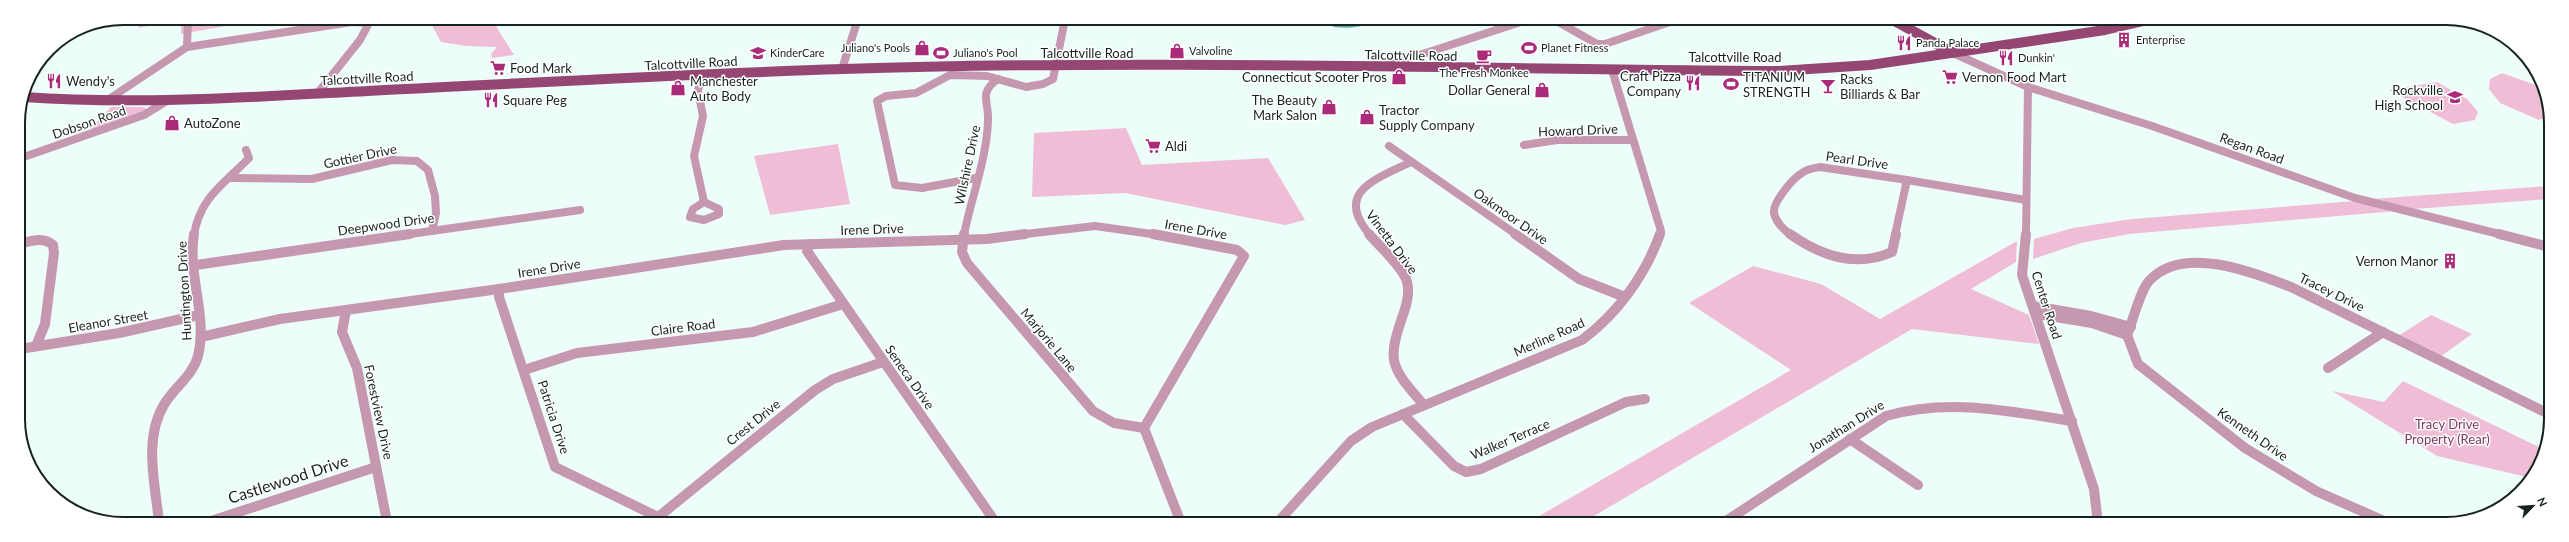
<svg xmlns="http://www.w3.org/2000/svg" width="2569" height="542" viewBox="0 0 2569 542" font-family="Lato,sans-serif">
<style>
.green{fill:#efbed6}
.water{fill:#64b09e}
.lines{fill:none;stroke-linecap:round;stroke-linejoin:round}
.minor-far1{stroke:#c698b0;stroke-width:8}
.minor{stroke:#c698b0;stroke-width:10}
.major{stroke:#954673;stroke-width:10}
.labels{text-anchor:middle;stroke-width:3;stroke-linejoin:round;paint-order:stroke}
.far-poi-label{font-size:11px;fill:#152420;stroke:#fff;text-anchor:start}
.street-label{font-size:13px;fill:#152420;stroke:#fff}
.poi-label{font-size:13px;fill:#152420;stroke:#fff;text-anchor:start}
.park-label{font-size:13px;fill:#7f3861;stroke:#fff}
.near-street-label{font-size:16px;fill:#152420;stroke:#fff}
.rim{fill:none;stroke:#152420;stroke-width:2}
</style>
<rect width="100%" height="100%" fill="#edfdf9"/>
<g class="green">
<path d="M123 18H271L181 34V19L138 28 141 24 107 21Z"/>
<path d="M428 18H456L460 22 491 18 514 55 492 58 491 54 497 47 466 46 441 42Z"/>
<path d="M2502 73 2541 87 2549 103V115L2539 120 2500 103 2489 89 2490 79Z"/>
<path d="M2437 82 2467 99 2478 112 2475 120 2453 124 2389 90Z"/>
<path d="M111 107H143L149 110 88 132Z"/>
<path d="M1126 128 1142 165 1268 158 1305 220 1285 225 1125 193 1032 197 1034 133Z"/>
<path d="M838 144 850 204 770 215 754 156Z"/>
<path d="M2549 186V199L2414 209 2372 199Z"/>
<path d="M2355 201 2396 211 2129 234 2081 243 2033 259 2034 239 2073 228 2132 219Z"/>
<path d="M2017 241 2016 262 1971 289 2029 315 2039 344 1912 329 1582 523H1527L1791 370 1689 303 1753 266 1821 284 1880 319Z"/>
<path d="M2431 315 2472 334 2440 357 2398 336Z"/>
<path d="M2403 381 2545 450 2537 471 2531 478 2437 456 2332 391 2384 402Z"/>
</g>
<path class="water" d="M1334 19H1367V23C1357 29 1344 28 1333 27Z"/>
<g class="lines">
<g class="minor-far1">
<path d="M1553 19 1597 44H1605L1679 19"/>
<path d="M187 47 352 22 369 23 360 40 317 94"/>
<path d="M1953 53 2028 87 2152 126 2355 198 2503 235"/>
<path d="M1386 66 1530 19"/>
<path d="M842 69 858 19"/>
<path d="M1612 70 1661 231 1659 235"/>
<path d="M701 75 698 91 703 116 694 156 704 202"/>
<path d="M106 101 187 47 188 18"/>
<path d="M1524 145 1557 140H1633"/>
<path d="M1389 146 1517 235"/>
<path d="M18 159 144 115 165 102"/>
<path d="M231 178 312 179 392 160 417 161 428 170 435 196 436 213 432 231"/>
<path d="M976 178 922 188 895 185 877 101 886 96 916 93 950 75 987 76 1026 87 1043 84 1053 79 1065 19"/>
<path d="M1907 180 2026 200"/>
<path d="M704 202 719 209V214L704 220 690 217 693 209Z"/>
<path d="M194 235C200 197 224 184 249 158L246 150"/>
<path d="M403 235 580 210"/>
<path d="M964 235C971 198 987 159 988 120 989 101 978 93 998 79"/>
<path d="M1017 235 1095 226 1159 235"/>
<path d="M1370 235C1333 192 1376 179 1411 162"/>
<path d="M1791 235C1784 230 1776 223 1774 213 1772 203 1793 178 1802 173 1807 169 1814 168 1820 167L1907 180 1895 235"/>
<path d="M2026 235 2028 87"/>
</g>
<g class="minor">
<path d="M964 234 962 252 967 263 1093 411 1114 423 1144 428"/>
<path d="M1153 234 1237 250 1244 256 1144 428 1181 523"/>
<path d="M1369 234C1379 246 1404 268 1407 282 1410 292 1407 303 1404 312 1387 361 1389 365 1423 404"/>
<path d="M1515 234 1579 279 1625 297"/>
<path d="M1790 234C1821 256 1856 268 1892 252L1896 234"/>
<path d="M2026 234 2022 275 2094 489 2098 524"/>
<path d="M2499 234 2549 247"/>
<path d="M19 244C31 241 43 236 53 245L54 253 45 324 36 346"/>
<path d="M810 244 807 251 996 523"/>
<path d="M196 265 410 234"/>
<path d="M499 289V297L555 467 658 517"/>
<path d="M2033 306 2091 316 2131 327"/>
<path d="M346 310 342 332 357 368 387 522"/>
<path d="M2037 314 2092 323 2127 335"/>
<path d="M2127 335C2133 321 2140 291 2149 281 2182 244 2253 272 2291 287L2549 414"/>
<path d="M2127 335 2138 364 2245 448 2316 491 2391 524"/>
<path d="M201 337 280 319 499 289 784 245 987 239 1025 234"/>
<path d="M20 349 119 333 199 315"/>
<path d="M2328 368 2383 332"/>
<path d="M524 370 577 353 753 332 843 304"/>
<path d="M1403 414 1454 466 1466 472 1481 469 1626 402 1645 399"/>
<path d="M1850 439 1918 485"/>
<path d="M159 522C155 483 143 438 165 403 175 387 193 375 198 356 208 315 187 275 194 234"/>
<path d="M208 522 376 467"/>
<path d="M652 522 815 390 833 379 883 362"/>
<path d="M1277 523 1351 441 1372 427 1582 340C1617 314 1645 276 1660 234"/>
<path d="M1723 523 1886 416C1949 398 2009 411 2072 421"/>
</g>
<g class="major">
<path d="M1891 19 1953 53"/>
<path d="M24 97C139 105 253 97 368 91 526 83 685 74 844 69 1155 59 1467 69 1779 71L1870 65 2105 30 2148 20"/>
</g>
</g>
<defs>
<symbol id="building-bare" viewBox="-9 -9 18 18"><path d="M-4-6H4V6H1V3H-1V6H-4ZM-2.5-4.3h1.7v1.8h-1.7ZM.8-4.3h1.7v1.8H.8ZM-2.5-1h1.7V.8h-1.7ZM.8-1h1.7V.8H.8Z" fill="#aa2b7a" stroke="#fff" stroke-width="2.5" paint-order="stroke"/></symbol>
<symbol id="restaurant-bare" viewBox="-9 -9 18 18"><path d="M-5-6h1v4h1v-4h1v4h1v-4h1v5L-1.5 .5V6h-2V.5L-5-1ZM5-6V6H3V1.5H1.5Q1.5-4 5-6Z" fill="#aa2b7a" stroke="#fff" stroke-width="2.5" paint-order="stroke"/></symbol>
<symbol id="shop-bare" viewBox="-9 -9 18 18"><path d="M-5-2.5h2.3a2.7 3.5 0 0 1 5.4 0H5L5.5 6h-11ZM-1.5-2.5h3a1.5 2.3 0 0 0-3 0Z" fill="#aa2b7a" stroke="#fff" stroke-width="2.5" paint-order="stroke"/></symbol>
<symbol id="stadium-bare" viewBox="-9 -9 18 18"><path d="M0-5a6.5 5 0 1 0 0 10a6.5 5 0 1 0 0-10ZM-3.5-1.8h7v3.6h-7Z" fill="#aa2b7a" stroke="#fff" stroke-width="2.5" paint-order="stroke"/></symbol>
<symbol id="school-bare" viewBox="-9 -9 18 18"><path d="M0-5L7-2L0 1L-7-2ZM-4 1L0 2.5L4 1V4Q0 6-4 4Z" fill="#aa2b7a" stroke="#fff" stroke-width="2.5" paint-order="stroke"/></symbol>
<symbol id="cafe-bare" viewBox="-9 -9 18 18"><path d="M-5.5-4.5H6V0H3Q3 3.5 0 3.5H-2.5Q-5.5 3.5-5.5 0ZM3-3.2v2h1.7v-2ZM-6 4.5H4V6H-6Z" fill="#aa2b7a" stroke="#fff" stroke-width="2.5" paint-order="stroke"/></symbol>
<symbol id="supermarket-bare" viewBox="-9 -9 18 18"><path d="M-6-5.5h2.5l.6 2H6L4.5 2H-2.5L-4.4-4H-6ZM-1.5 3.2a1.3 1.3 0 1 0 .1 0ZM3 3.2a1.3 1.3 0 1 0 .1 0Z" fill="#aa2b7a" stroke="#fff" stroke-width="2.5" paint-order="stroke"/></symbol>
<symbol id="bar-bare" viewBox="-9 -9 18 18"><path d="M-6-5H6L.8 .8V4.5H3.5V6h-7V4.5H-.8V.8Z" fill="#aa2b7a" stroke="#fff" stroke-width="2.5" paint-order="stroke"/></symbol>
</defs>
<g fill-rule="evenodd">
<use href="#building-bare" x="2113" y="29" width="22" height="22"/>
<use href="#restaurant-bare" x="1893" y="32" width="22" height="22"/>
<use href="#shop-bare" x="911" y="37" width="22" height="22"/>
<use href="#stadium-bare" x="1518" y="37" width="22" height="22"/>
<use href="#shop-bare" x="1166" y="40" width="22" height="22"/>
<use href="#school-bare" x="747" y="42" width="22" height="22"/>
<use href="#stadium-bare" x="930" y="42" width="22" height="22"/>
<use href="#cafe-bare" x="1473" y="45" width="22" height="22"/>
<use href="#restaurant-bare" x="1995" y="47" width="22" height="22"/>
<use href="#supermarket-bare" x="487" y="57" width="22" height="22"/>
<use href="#shop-bare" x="1388" y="66" width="22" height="22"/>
<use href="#supermarket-bare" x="1939" y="66" width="22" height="22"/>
<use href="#restaurant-bare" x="43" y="70" width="22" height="22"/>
<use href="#restaurant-bare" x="1682" y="72" width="22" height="22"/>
<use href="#stadium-bare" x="1720" y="73" width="22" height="22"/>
<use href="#bar-bare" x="1817" y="75" width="22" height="22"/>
<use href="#shop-bare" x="667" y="77" width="22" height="22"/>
<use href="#shop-bare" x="1531" y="79" width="22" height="22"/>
<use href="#school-bare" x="2444" y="86" width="22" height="22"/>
<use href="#restaurant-bare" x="480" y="89" width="22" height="22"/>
<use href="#shop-bare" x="1318" y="96" width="22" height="22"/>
<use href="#shop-bare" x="1356" y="106" width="22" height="22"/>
<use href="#shop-bare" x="161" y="112" width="22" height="22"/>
<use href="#supermarket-bare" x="1142" y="135" width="22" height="22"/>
<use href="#building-bare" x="2439" y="250" width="22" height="22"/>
</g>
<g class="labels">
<g class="far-poi-label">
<text x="2136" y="44">Enterprise</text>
<text x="1916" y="47">Panda Palace</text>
<text x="910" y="52" text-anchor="end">Juliano's Pools</text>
<text x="1541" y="52">Planet Fitness</text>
<text x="1189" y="55">Valvoline</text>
<text x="770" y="57">KinderCare</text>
<text x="953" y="57">Juliano's Pool</text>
<text x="2018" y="62">Dunkin'</text>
<text x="1484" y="77" text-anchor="middle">The Fresh Monkee</text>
</g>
<g class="street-label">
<text x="1087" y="58">Talcottville Road</text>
<text transform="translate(1411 55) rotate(1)" y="5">Talcottville Road</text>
<text x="1735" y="62">Talcottville Road</text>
<text transform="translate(691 63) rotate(-3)" y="5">Talcottville Road</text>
<text transform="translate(367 78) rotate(-3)" y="5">Talcottville Road</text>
<text transform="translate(89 122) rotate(-19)" y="5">Dobson Road</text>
<text transform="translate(1578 130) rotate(-2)" y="5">Howard Drive</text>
<text transform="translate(2252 148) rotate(20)" y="5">Regan Road</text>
<text transform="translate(360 156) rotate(-12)" y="5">Gottier Drive</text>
<text transform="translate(1857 160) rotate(8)" y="5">Pearl Drive</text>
<text transform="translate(967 165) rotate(-78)" y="5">Wilshire Drive</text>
<text transform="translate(1511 216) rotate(35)" y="5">Oakmoor Drive</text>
<text transform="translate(386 224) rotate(-8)" y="5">Deepwood Drive</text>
<text transform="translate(872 229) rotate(-2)" y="5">Irene Drive</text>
<text transform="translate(1196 229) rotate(10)" y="5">Irene Drive</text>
<text transform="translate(1392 242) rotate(53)" y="5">Vinetta Drive</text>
<text transform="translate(549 268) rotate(-9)" y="5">Irene Drive</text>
<text transform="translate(184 291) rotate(-93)" y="5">Huntington Drive</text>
<text transform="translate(2332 292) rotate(26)" y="5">Tracey Drive</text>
<text transform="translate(2047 305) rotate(72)" y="5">Center Road</text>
<text transform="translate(108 321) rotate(-10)" y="5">Eleanor Street</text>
<text transform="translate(683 327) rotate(-7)" y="5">Claire Road</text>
<text transform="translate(1549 337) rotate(-24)" y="5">Merline Road</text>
<text transform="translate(1049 340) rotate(50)" y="5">Marjorie Lane</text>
<text transform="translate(910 377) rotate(55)" y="5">Seneca Drive</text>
<text transform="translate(379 412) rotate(78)" y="5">Forestview Drive</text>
<text transform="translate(554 417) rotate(72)" y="5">Patricia Drive</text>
<text transform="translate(753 422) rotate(-39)" y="5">Crest Drive</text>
<text transform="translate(1846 426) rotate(-32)" y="5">Jonathan Drive</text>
<text transform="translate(2253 434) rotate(35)" y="5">Kenneth Drive</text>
<text transform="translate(1510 439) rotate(-23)" y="5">Walker Terrace</text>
</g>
<g class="poi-label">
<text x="510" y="73">Food Mark</text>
<text x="1681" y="81" text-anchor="end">Craft Pizza<tspan x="1681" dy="15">Company</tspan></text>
<text x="1387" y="82" text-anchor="end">Connecticut Scooter Pros</text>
<text x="1743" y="82">TITANIUM<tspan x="1743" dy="15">STRENGTH</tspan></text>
<text x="1962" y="82">Vernon Food Mart</text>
<text x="1840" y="84">Racks<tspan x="1840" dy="15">Billiards &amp; Bar</tspan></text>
<text x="66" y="86">Wendy's</text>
<text x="690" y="86">Manchester<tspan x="690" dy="15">Auto Body</tspan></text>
<text x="1530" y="95" text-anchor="end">Dollar General</text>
<text x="2443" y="95" text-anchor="end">Rockville<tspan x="2443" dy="15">High School</tspan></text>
<text x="503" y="105">Square Peg</text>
<text x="1317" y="105" text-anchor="end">The Beauty<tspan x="1317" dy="15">Mark Salon</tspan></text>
<text x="1379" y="115">Tractor<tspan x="1379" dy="15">Supply Company</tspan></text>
<text x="184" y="128">AutoZone</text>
<text x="1165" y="151">Aldi</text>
<text x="2438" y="266" text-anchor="end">Vernon Manor</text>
</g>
<g class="park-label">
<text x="2447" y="429">Tracy Drive<tspan x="2447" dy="15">Property (Rear)</tspan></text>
</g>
<g class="near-street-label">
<text transform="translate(288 479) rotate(-18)" y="6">Castlewood Drive</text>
</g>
</g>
<path d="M0 0H2569V542H0ZM123 25H2446A98 98 0 0 1 2544 123V419A98 98 0 0 1 2446 517H123A98 98 0 0 1 25 419V123A98 98 0 0 1 123 25Z" fill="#fff" fill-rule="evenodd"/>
<path class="rim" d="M123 25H2446A98 98 0 0 1 2544 123V419A98 98 0 0 1 2446 517H123A98 98 0 0 1 25 419V123A98 98 0 0 1 123 25Z"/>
<g transform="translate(2533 506) rotate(65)" stroke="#ffffff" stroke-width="3" paint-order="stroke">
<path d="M0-3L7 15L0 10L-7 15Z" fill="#152420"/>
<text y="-6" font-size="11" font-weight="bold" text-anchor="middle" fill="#152420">N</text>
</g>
</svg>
